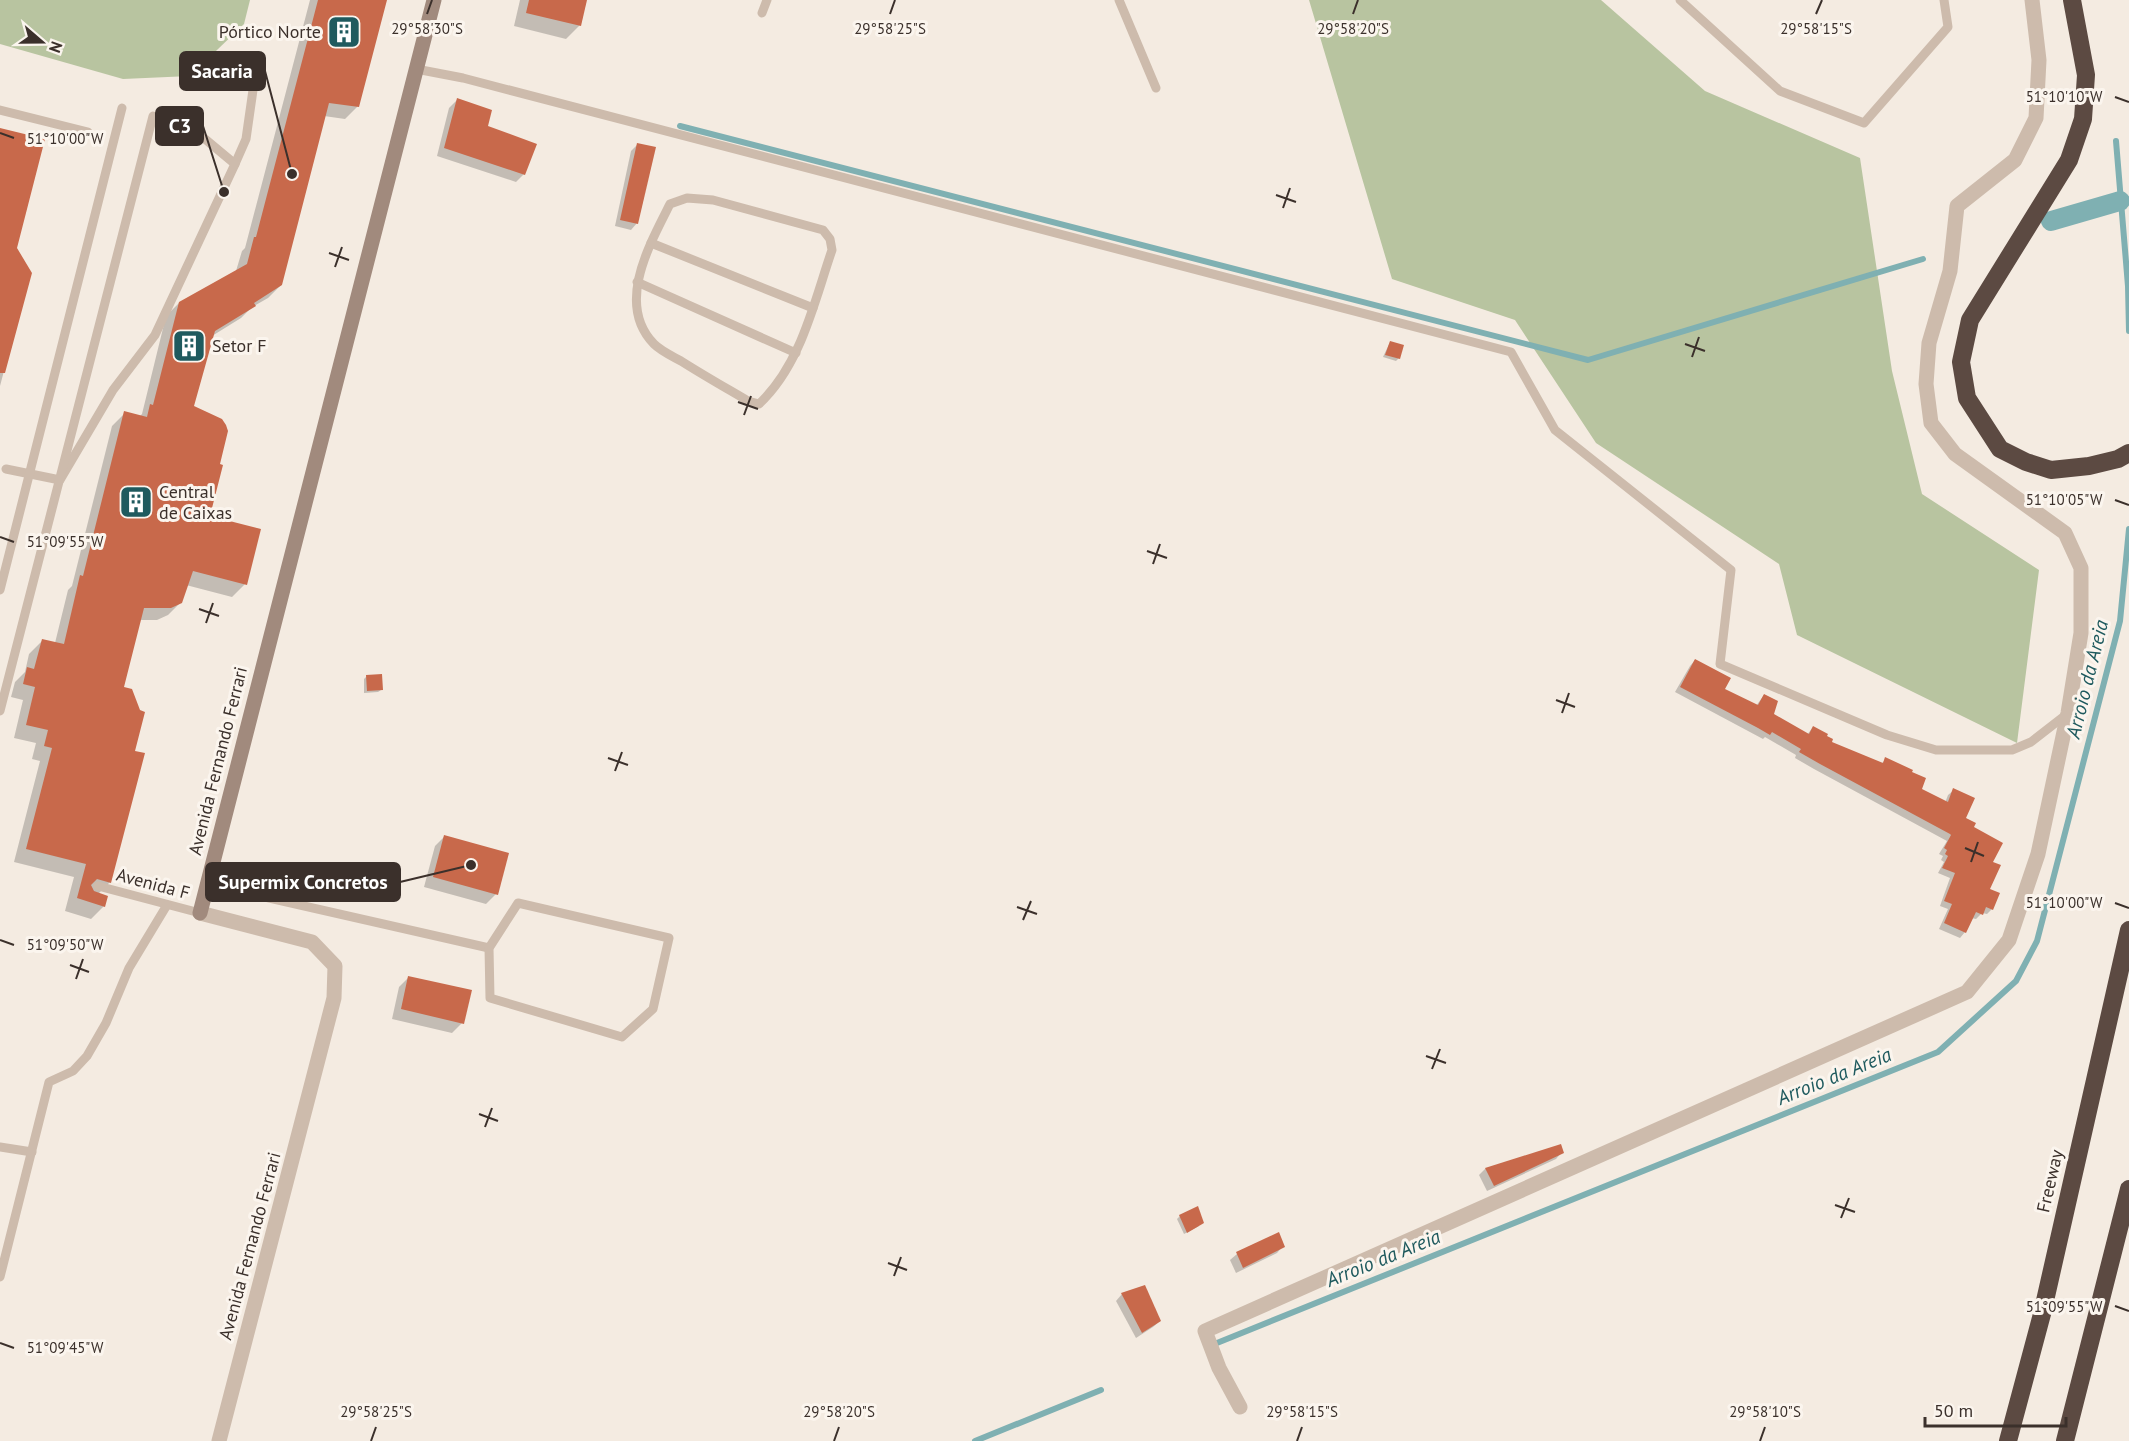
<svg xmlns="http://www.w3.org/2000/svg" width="2129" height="1441" viewBox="0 0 2129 1441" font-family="'PT Sans',sans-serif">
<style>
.green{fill:#b8c4a0}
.shadow{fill:#0003}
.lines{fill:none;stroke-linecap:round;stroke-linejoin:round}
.stream{stroke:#7fb0b2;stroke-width:6}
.canal{stroke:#7fb0b2;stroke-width:20}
.building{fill:#c8694b}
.lane{stroke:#cdbbac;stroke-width:9}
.street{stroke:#cdbbac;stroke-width:15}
.secondary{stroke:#a18a7d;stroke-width:15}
.highway{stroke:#5c4a42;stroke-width:18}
.ticks{fill:none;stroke:#3b302b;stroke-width:2}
.labels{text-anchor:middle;stroke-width:6;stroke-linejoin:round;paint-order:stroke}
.poi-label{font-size:18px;fill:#3b302b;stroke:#fbf5ee;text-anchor:start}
.street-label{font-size:18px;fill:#3b302b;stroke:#fbf5ee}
.water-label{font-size:20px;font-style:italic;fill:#1f5a5e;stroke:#fbf5ee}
.ticks-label{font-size:15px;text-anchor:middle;fill:#3b302b;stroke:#fbf5ee;stroke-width:6;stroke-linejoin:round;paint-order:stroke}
.leader{fill:none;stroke:#3b302b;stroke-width:2}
.callout-dot{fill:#3b302b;stroke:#fbf5ee;stroke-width:2}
.callout{fill:#3b302b;stroke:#3b302b;stroke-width:2}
.callout-label{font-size:20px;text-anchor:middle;font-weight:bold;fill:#fff}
</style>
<rect width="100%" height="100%" fill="#f4ebe1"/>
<g class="green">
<path d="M0 0H250L244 24 190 76 123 79 0 44Z"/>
<path d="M1309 0H1601L1705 91 1860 158 1892 371 1922 494 2039 570 2017 743 1797 635 1779 564 1596 443 1515 320 1392 279Z"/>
</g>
<g class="shadow">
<path d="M310 0H385L358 106 345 119 324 116 281 285 268 298 252 307 241 318 212 336 192 407 209 517 245 584 232 597 186 585 181 602 168 615 157 620H140L123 688 133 752 110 882 98 894 104 906 91 919 65 911 74 877 14 862 40 761 32 759 36 743 14 738 23 700 11 697 15 682 25 672 29 654 42 641 55 643 68 590 72 586 112 426 125 413 139 417 142 414 166 316 179 303 236 271 242 251 245 248Z"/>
<path d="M520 0H586L580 25 566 39 514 26Z"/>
<path d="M458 99 486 127 524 174 516 182 437 156 449 108Z"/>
<path d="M0 130 15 248 30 273 0 386Z"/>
<path d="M638 144 637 223 631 230 615 226 631 151Z"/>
<path d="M1390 342 1399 358 1396 361 1383 357Z"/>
<path d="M1695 660 1723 690 1756 706 1764 695 1772 715 1807 735 1813 727 1829 743 1881 764 1886 759 1920 790 1945 803 1948 795 1954 790 1964 819 1972 828 1991 862 1988 889 1992 909 1987 914 1982 913 1976 919 1971 918 1965 932 1960 938 1939 929 1948 909 1940 906 1950 878 1938 873 1944 862 1941 860 1943 856 1939 854 1947 841 1814 769 1795 758 1796 755 1765 737 1763 739 1675 692 1690 666Z"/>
<path d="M367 676 381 690 378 692 364 693V679Z"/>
<path d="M445 836 496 894 486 904 424 887 435 846Z"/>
<path d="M409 977 462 1023 452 1033 392 1019 399 987Z"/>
<path d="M1560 1146 1562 1152 1556 1159 1487 1191 1479 1175 1485 1169Z"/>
<path d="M1180 1216 1199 1226 1184 1234 1177 1219Z"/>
<path d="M1283 1246 1277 1253 1236 1273 1230 1260 1237 1254Z"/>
<path d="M1122 1294 1160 1321 1153 1327 1136 1338 1116 1301Z"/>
</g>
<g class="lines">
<g class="stream">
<path d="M680 126 1588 360 1923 259"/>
<path d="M2116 141 2128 286 2129 331"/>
<path d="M1212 1345 1938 1052 2016 981 2037 941 2120 621 2129 529"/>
<path d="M975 1441 1101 1390"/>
</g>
<path class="canal" d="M2051 221 2120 201"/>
</g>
<g class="building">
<path d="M318 0H387L359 107 329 103 282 285 254 303 256 306 215 331 194 406 222 419 226 425 228 431 220 464 223 465 210 516 261 529 247 585 193 571 182 603 171 608H144L124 687 132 689 140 710 145 712 135 751 145 753 111 883 97 879 91 885 94 891 108 896 105 907 77 898 86 864 26 849 52 748 44 746 48 730 26 725 35 687 23 684 27 667 34 669 42 639 64 644 80 575 83 576 124 411 147 417 150 404 153 405 179 302 247 264 254 237H256Z"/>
<path d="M529 0H587L581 26 526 13Z"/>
<path d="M457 98 492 110 488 126 537 144 525 175 444 148Z"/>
<path d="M0 128 45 139 17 248 32 273 5 373H0Z"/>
<path d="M637 143 656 147 638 224 620 220Z"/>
<path d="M1390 341 1404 345 1400 359 1385 355Z"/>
<path d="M1695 659 1731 678 1725 689 1758 705 1764 694 1778 701 1774 714 1809 734 1813 726 1828 734 1827 736 1833 739 1832 742 1883 763 1885 757 1913 770 1912 772 1926 778 1922 789 1948 802 1953 788 1975 798 1966 818 1976 823 1974 827 2003 843 1993 862 2001 865 1990 889 2000 893 1993 910 1986 907 1983 915 1976 912 1966 933 1944 923 1952 904 1944 901 1955 873 1942 868 1948 856 1945 854 1947 850 1944 848 1951 835 1950 834 1820 764 1799 752 1801 749 1772 732 1770 735 1758 728 1680 687Z"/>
<path d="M382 674 383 690 367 691 366 675Z"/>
<path d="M444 835 509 853 498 895 433 877Z"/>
<path d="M408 976 472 990 464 1024 401 1009Z"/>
<path d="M1561 1144 1564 1153 1494 1186 1485 1168Z"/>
<path d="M1198 1206 1204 1223 1187 1233 1179 1215Z"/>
<path d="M1279 1232 1285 1247 1243 1268 1236 1252Z"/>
<path d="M1145 1285 1161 1321 1142 1333 1121 1293Z"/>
</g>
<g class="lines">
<g class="lane">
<path d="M1119 0 1156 88"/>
<path d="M1680 0 1780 91 1864 123 1948 27 1944 0"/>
<path d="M762 13 767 0"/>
<path d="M416 69 463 78 1511 352 1555 430 1731 570 1720 664 1887 735 1936 750H2012L2031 742 2067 714"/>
<path d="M0 110 88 132"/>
<path d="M235 164 246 139 254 83"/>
<path d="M687 198 713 200 823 230 830 239 832 250C814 302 801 365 759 404L748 401C726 388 703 375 681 361 672 356 661 351 654 344 615 304 650 244 670 204Z"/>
<path d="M651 243 813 308"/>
<path d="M637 282 796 353"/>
<path d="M6 469 60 480 113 390 155 335 235 164 175 114"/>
<path d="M0 590 122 108"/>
<path d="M0 711 153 116"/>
<path d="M207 884 489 948"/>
<path d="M98 886 200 913"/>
<path d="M518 903 669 938 653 1009 622 1037 490 998 489 948Z"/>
<path d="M0 1147 32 1152"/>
<path d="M0 1277 49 1082 73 1071 87 1056 106 1023 129 968 167 905"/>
</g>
<g class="street">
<path d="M200 913 312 942 335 966 334 998 219 1441"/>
<path d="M1240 1407 1219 1368 1205 1331 1967 992 2009 940 2038 854 2068 713 2081 633V568L2065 533 1955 454 1931 423 1926 384 1929 343 1950 271 1957 206 2015 160 2036 118 2039 60 2032 0"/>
</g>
<path class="secondary" d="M200 913 434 0"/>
<g class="highway">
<path d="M2072 0 2086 75 2083 119 2069 160 1970 320 1961 362 1967 398 2000 449 2026 462 2051 470 2089 466 2118 459 2129 453"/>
<path d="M2008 1441 2042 1314 2129 930"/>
<path d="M2065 1441 2129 1189"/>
</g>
</g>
<path class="ticks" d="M427 14 432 0M890 14 895 0M1353 14 1358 0M1816 14 1822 0M2115 97 2129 102M0 133 14 138M1276 195 1296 202M1283 208 1290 188M329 253 349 260M335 267 342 247M1685 344 1705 351M1692 357 1699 337M738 402 758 409M744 415 751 396M2115 500 2129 505M0 537 14 542M1147 551 1167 558M1153 564 1160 544M199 609 219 616M206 623 213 603M1556 700 1575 707M1562 713 1569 693M608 758 628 765M615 771 622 752M1965 848 1984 856M1971 862 1978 842M2115 903 2129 908M1017 907 1037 914M1023 920 1031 901M0 940 14 945M70 965 89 972M76 979 83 959M1426 1056 1446 1063M1432 1069 1440 1049M479 1114 498 1121M485 1127 492 1108M1835 1205 1855 1212M1841 1218 1849 1198M888 1263 907 1270M894 1276 901 1257M2115 1306 2129 1311M0 1343 14 1348M371 1441 376 1427M834 1441 839 1427M1297 1441 1302 1427M1760 1441 1765 1427"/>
<defs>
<symbol id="building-square" viewBox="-11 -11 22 22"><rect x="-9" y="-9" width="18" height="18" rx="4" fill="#1f5a5e" stroke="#fbf5ee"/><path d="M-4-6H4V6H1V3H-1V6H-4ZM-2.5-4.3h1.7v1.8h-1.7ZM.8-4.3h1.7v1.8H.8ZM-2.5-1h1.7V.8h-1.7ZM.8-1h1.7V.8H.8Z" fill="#fff"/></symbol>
</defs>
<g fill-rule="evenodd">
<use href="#building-square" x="325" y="13" width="38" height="38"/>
<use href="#building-square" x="170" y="327" width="38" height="38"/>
<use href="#building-square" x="117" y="483" width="38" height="38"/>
</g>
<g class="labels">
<g class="poi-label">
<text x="321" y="38" text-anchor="end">Pórtico Norte</text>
<text x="212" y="352">Setor F</text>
<text x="159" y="498">Central<tspan x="159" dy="21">de Caixas</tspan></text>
</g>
<g class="street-label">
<text transform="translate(218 761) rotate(-76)" y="6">Avenida Fernando Ferrari</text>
<text transform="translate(153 884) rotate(15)" y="6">Avenida F</text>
<text transform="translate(2050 1181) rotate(-77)" y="6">Freeway</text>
<text transform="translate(250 1246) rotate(-75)" y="6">Avenida Fernando Ferrari</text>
</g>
<g class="water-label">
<text transform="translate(2087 679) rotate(-76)" y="7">Arroio da Areia</text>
<text transform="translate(1834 1076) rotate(-22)" y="7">Arroio da Areia</text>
<text transform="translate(1383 1258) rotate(-22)" y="7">Arroio da Areia</text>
</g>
</g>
<g class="ticks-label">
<text x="890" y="34">29°58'25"S</text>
<text x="427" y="34">29°58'30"S</text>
<text x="1353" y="34">29°58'20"S</text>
<text x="1816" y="34">29°58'15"S</text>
<text x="2064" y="102">51°10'10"W</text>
<text x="65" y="144">51°10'00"W</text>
<text x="2064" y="505">51°10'05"W</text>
<text x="65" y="547">51°09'55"W</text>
<text x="2064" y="908">51°10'00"W</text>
<text x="65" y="950">51°09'50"W</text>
<text x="2064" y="1312">51°09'55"W</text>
<text x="65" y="1353">51°09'45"W</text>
<text x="376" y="1417">29°58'25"S</text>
<text x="839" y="1417">29°58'20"S</text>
<text x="1302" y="1417">29°58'15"S</text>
<text x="1765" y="1417">29°58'10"S</text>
</g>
<path class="leader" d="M292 174L265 71M224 192L203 126M471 865L400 882"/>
<g class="callout-dot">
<circle cx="292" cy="174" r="6"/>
<circle cx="224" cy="192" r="6"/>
<circle cx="471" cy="865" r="6"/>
</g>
<g class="callout">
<rect x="180" y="52" width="85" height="38" rx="6"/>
<rect x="156" y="107" width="47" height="38" rx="6"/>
<rect x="206" y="863" width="194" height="38" rx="6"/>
</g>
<g class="callout-label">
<text x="222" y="78">Sacaria</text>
<text x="180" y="133">C3</text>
<text x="303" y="889">Supermix Concretos</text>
</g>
<g transform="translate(42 42) rotate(110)" stroke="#fbf5ee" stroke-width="4.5" paint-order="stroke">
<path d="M0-4.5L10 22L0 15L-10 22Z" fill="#3b302b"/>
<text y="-9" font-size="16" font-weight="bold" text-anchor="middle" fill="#3b302b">N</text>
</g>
<path d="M1925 1417v9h141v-9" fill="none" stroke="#3b302b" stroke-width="3"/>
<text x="1934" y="1417" font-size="18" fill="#3b302b" stroke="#fbf5ee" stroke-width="4.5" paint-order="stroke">50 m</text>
</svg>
